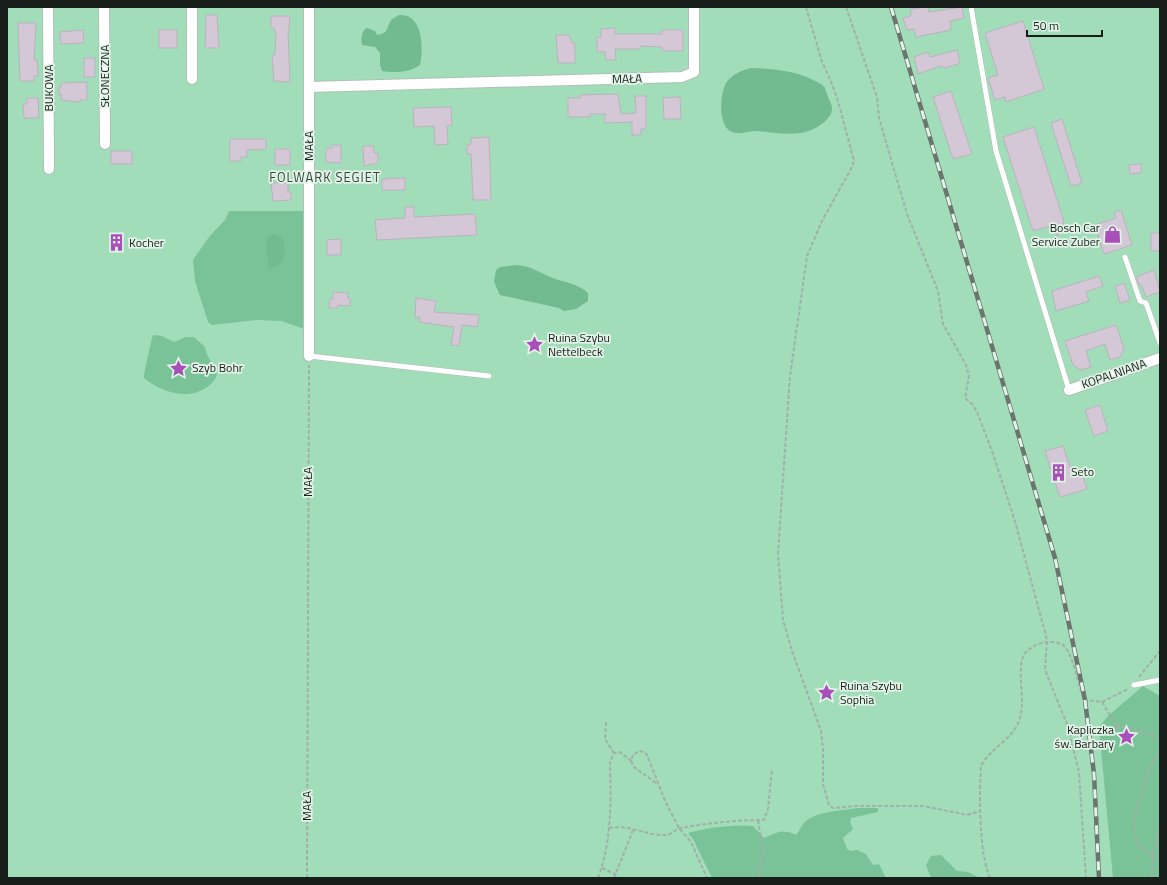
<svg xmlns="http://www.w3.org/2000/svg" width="1167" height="885" viewBox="0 0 1167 885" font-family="'Titillium Web',sans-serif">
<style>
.green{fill:#a1ddb9}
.forest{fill:#7ac298;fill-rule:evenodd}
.water{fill:#72ba90}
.building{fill:#d4c7d6;stroke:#bdb1bf}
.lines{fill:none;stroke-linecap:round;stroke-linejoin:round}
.service-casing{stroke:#b0c0b6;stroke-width:6}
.minor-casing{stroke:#b0c0b6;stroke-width:12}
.path{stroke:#a2b0a7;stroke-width:2;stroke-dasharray:4 2;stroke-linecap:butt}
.service{stroke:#fff;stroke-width:5}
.minor{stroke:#fff;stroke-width:10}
.rail-casing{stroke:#6b756e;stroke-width:4.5}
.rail{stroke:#e2f3e8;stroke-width:3;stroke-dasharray:9;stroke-linecap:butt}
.labels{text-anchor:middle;stroke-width:3.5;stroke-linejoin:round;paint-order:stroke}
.street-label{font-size:12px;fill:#171d19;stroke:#e2f3e8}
.poi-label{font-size:12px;fill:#171d19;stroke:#e2f3e8;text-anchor:start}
.neighbourhood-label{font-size:13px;letter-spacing:1px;fill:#37453c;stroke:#e2f3e8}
</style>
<rect width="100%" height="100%" fill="#e2f3e8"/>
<rect class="green" x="7" y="7" width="1153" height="871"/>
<g class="forest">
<path d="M229 211H304V329L282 321 257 320 212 325 208 322 195 281 193 260 209 237 225 220ZM284 244C282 260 286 262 269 269Z"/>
<path d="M153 335 162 336 174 342 186 337H194L205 347C207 358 214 365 217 376 201 403 166 396 144 378 144 372 151 342 153 335Z"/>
<path d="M1143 686 1160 696V878H1113L1099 727 1108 716Z"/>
<path d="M857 808H878V812L851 818 850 822 853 829 843 838 847 849 851 851 857 850 866 854 873 865 879 864 886 878H712L693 839 688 833C710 827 730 825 753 826L764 838C777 833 781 828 796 835 800 831 801 825 805 822 817 811 841 811 857 808Z"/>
<path d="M941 855 957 871 968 872 980 878H931L926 865 931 856Z"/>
</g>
<g class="water">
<path d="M399 15C423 13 424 49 420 65 409 73 394 73 382 71L380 65V53L375 47 362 45C361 39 361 31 367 28L375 31 377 35C389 33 386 29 391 20Z"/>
<path d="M752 68C775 69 799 71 819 83 825 86 825 88 827 94 828 99 832 103 832 108 833 120 812 132 801 133 786 135 771 132 756 131 747 131 740 136 730 131 718 124 720 94 726 83 732 74 742 70 752 68Z"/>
<path d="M274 234 282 238C285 244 286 258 281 263 278 266 273 267 269 269L267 255V238Z"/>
<path d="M517 265C531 266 540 273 553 278 565 283 578 283 588 293V301L576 309 564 311 559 308 500 295 494 282 496 270 500 267Z"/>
</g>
<g class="building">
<path d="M923 7H928L929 12 962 7 964 18 950 21 951 30 916 37 914 29 907 30 903 18 911 16 910 10Z"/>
<path d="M206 15H217L219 48H205Z"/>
<path d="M271 16H290L289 30H288L290 82 274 81 272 55H275L276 35 274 28H271Z"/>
<path d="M1023 21 1044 89 1006 102 1005 97 995 100 988 78 998 75 985 33Z"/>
<path d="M18 23H36L34 60H37L38 76H34V81H20Z"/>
<path d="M615 28V34H662V30H683V51H662V47L640 46V49H615L616 60H606L605 52H597V37H601V29Z"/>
<path d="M83 30 84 43 61 44 60 32Z"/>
<rect x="159" y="30" width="18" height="18"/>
<path d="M556 35H569L572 43H575V63H558Z"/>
<path d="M957 50 960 61 958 64 945 68 940 66 918 74 914 57 928 52 930 57Z"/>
<rect x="84" y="58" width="11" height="19"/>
<path d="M87 82V100H80V102L61 100 62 95H59V88L61 87 62 83Z"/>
<path d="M951 91 972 154 953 159 933 97Z"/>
<path d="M618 94 621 114 636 113 635 96H646V129H641V135H632V122L605 123V114H590V117H568V98H580V95Z"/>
<path d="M680 97 681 119H664L663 98Z"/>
<path d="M27 98H38L39 118H24L23 104H27Z"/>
<path d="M451 107 452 125 447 126 448 144 435 145 434 126 414 127 413 108Z"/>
<path d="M1062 119 1082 183 1071 186 1051 123Z"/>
<path d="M1034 127 1064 222 1057 237 1055 230 1052 231 1051 226 1033 231 1003 137Z"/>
<path d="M489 137 491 200H473L471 154H467V145L471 144V138Z"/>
<path d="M230 139H266V149L247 150V157H241V161H230Z"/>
<path d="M333 145H341V163L326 162V148H332Z"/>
<path d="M363 146H373L374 153H378V163L364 166Z"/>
<rect x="275" y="149" width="15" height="16"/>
<rect x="111" y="151" width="21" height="13"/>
<path d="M1141 164V173L1130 174 1129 165Z"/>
<path d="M405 178V190H382V179Z"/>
<path d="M271 183H288V192H291V200L273 201Z"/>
<path d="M405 207H414V217L475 214 477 235 377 240 375 220 405 218Z"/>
<path d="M1121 210 1132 245 1104 254 1095 225 1116 218 1114 213Z"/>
<rect x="1151" y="233" width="9" height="18"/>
<path d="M341 239V255H327V240Z"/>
<path d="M1154 270 1160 292 1146 297 1141 284 1139 285 1136 277Z"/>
<path d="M1099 276 1103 286 1086 292 1089 301 1056 311 1052 291Z"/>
<path d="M1124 283 1130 300 1120 303 1115 286Z"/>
<path d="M333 292 348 293 347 298H350V306L338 305V308H329L330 299H333Z"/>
<path d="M416 298 436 301 434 312 479 315 477 327 462 325 459 346 451 345 454 327 419 322 420 317H415Z"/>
<path d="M1116 325 1124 349 1120 357 1110 360 1105 344 1086 351 1091 367 1081 370 1073 365 1065 341Z"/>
<path d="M1100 405 1108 431 1094 436 1085 410Z"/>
<path d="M1063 446 1073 476 1082 473 1087 489 1060 497 1045 451Z"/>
</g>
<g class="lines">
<defs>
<g id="service">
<path d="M971 7 996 151 1069 390"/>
<path d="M1125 257 1140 301 1146 303 1160 343"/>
<path d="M309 356 489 376"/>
<path d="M1134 685 1160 680"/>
</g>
<g id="minor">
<path d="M48 7 49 169"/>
<path d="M104 7 105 144"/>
<path d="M192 7V79"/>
<path d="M309 87 682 77 694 72V7"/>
<path d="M309 356V7"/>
<path d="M1069 390 1160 358"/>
</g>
</defs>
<use href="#service" class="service-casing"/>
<use href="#minor" class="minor-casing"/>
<g class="path">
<path d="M806 7 822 62 830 79 838 101 854 161 851 169 822 221 807 256 790 376 778 554 783 620 792 651 821 731 823 749V784L829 805 833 808 856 806H924L967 815 980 811"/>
<path d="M846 7 877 97 879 118 907 214 938 291 943 324 966 365 969 376 965 398 973 405 977 412 992 451 1014 518 1045 632 1047 641 1045 670 1067 724 1079 772 1086 878"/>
<path d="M1139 677 1160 651"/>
<path d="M1102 702 1124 738"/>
<path d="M606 722 605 739 614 753"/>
<path d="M1116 726H1121L1160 738"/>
<path d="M656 783 634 767 631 761 633 755 639 751 644 752 647 755 666 803 679 828 691 842 707 878"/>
<path d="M758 820 763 850 759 878"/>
<path d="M609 828C628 824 647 836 667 835 672 834 675 829 681 828 707 823 737 820 764 820L768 809 772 769"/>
<path d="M1153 856C1146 851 1139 847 1136 839 1129 815 1148 770 1160 750"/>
<path d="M602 868 615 874 619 878"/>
<path d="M307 878 309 365"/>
<path d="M598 878C612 841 611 800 610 762L614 753 620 752 631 761"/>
<path d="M614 878 633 830"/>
<path d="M990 878C979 854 979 793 981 766 991 747 1014 739 1020 718 1026 697 1016 672 1024 654 1035 643 1047 639 1062 644 1074 653 1077 686 1085 700L1102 702 1128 689"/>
<path d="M1152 878V866L1160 823"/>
</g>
<use href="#service" class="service"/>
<use href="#minor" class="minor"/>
<defs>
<path id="rail" d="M891 7 1055 558 1085 700 1094 774 1099 878"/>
</defs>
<use href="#rail" class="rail-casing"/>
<use href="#rail" class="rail"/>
</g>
<defs>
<symbol id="shop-bare" viewBox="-9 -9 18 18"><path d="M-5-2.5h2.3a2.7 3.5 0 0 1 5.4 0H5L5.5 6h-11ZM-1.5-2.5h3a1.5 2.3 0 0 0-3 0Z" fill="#aa4eb9" stroke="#e2f3e8" stroke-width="2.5" paint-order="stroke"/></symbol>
<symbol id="building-bare" viewBox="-9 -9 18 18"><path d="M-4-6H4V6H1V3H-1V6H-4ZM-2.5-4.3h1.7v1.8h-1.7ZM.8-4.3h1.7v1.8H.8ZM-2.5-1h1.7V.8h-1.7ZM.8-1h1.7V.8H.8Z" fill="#aa4eb9" stroke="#e2f3e8" stroke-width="2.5" paint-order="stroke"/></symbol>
<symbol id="sight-bare" viewBox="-9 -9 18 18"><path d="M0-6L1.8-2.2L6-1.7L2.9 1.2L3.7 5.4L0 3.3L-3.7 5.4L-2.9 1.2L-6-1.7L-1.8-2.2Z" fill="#aa4eb9" stroke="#e2f3e8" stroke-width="2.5" paint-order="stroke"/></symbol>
</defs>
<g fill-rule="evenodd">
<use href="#shop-bare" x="1100" y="222" width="25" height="25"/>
<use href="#building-bare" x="104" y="230" width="25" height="25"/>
<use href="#sight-bare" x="522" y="332" width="25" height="25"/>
<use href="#sight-bare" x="166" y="356" width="25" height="25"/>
<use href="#building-bare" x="1046" y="460" width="25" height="25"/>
<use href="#sight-bare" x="814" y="680" width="25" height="25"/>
<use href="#sight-bare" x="1114" y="724" width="25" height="25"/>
</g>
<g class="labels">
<g class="street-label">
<text transform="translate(105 76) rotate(-90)" y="4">SŁONECZNA</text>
<text transform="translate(627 79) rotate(-1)" y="4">MAŁA</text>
<text transform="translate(49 88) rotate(-90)" y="4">BUKOWA</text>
<text transform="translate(309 146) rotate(-90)" y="4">MAŁA</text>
<text transform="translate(1114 374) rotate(-19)" y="4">KOPALNIANA</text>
<text transform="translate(308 482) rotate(-90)" y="4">MAŁA</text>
<text transform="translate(307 806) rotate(-90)" y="4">MAŁA</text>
</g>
<g class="poi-label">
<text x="1100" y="232" text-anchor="end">Bosch Car<tspan x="1100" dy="14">Service Zuber</tspan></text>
<text x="129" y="247">Kocher</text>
<text x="548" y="342">Ruina Szybu<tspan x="548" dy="14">Nettelbeck</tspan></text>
<text x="192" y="372">Szyb Bohr</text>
<text x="1071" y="476">Seto</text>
<text x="840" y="690">Ruina Szybu<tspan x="840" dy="14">Sophia</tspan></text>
<text x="1114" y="734" text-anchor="end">Kapliczka<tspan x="1114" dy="14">św. Barbary</tspan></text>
</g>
<g class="neighbourhood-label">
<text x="325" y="182">FOLWARK SEGIET</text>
</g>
</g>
<rect width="1167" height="885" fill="none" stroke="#171d19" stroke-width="16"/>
<path d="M1027 30v6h75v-6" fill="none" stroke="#171d19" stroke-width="2"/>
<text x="1033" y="30" font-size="12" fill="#171d19" stroke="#e2f3e8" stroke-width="3" paint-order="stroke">50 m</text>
</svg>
